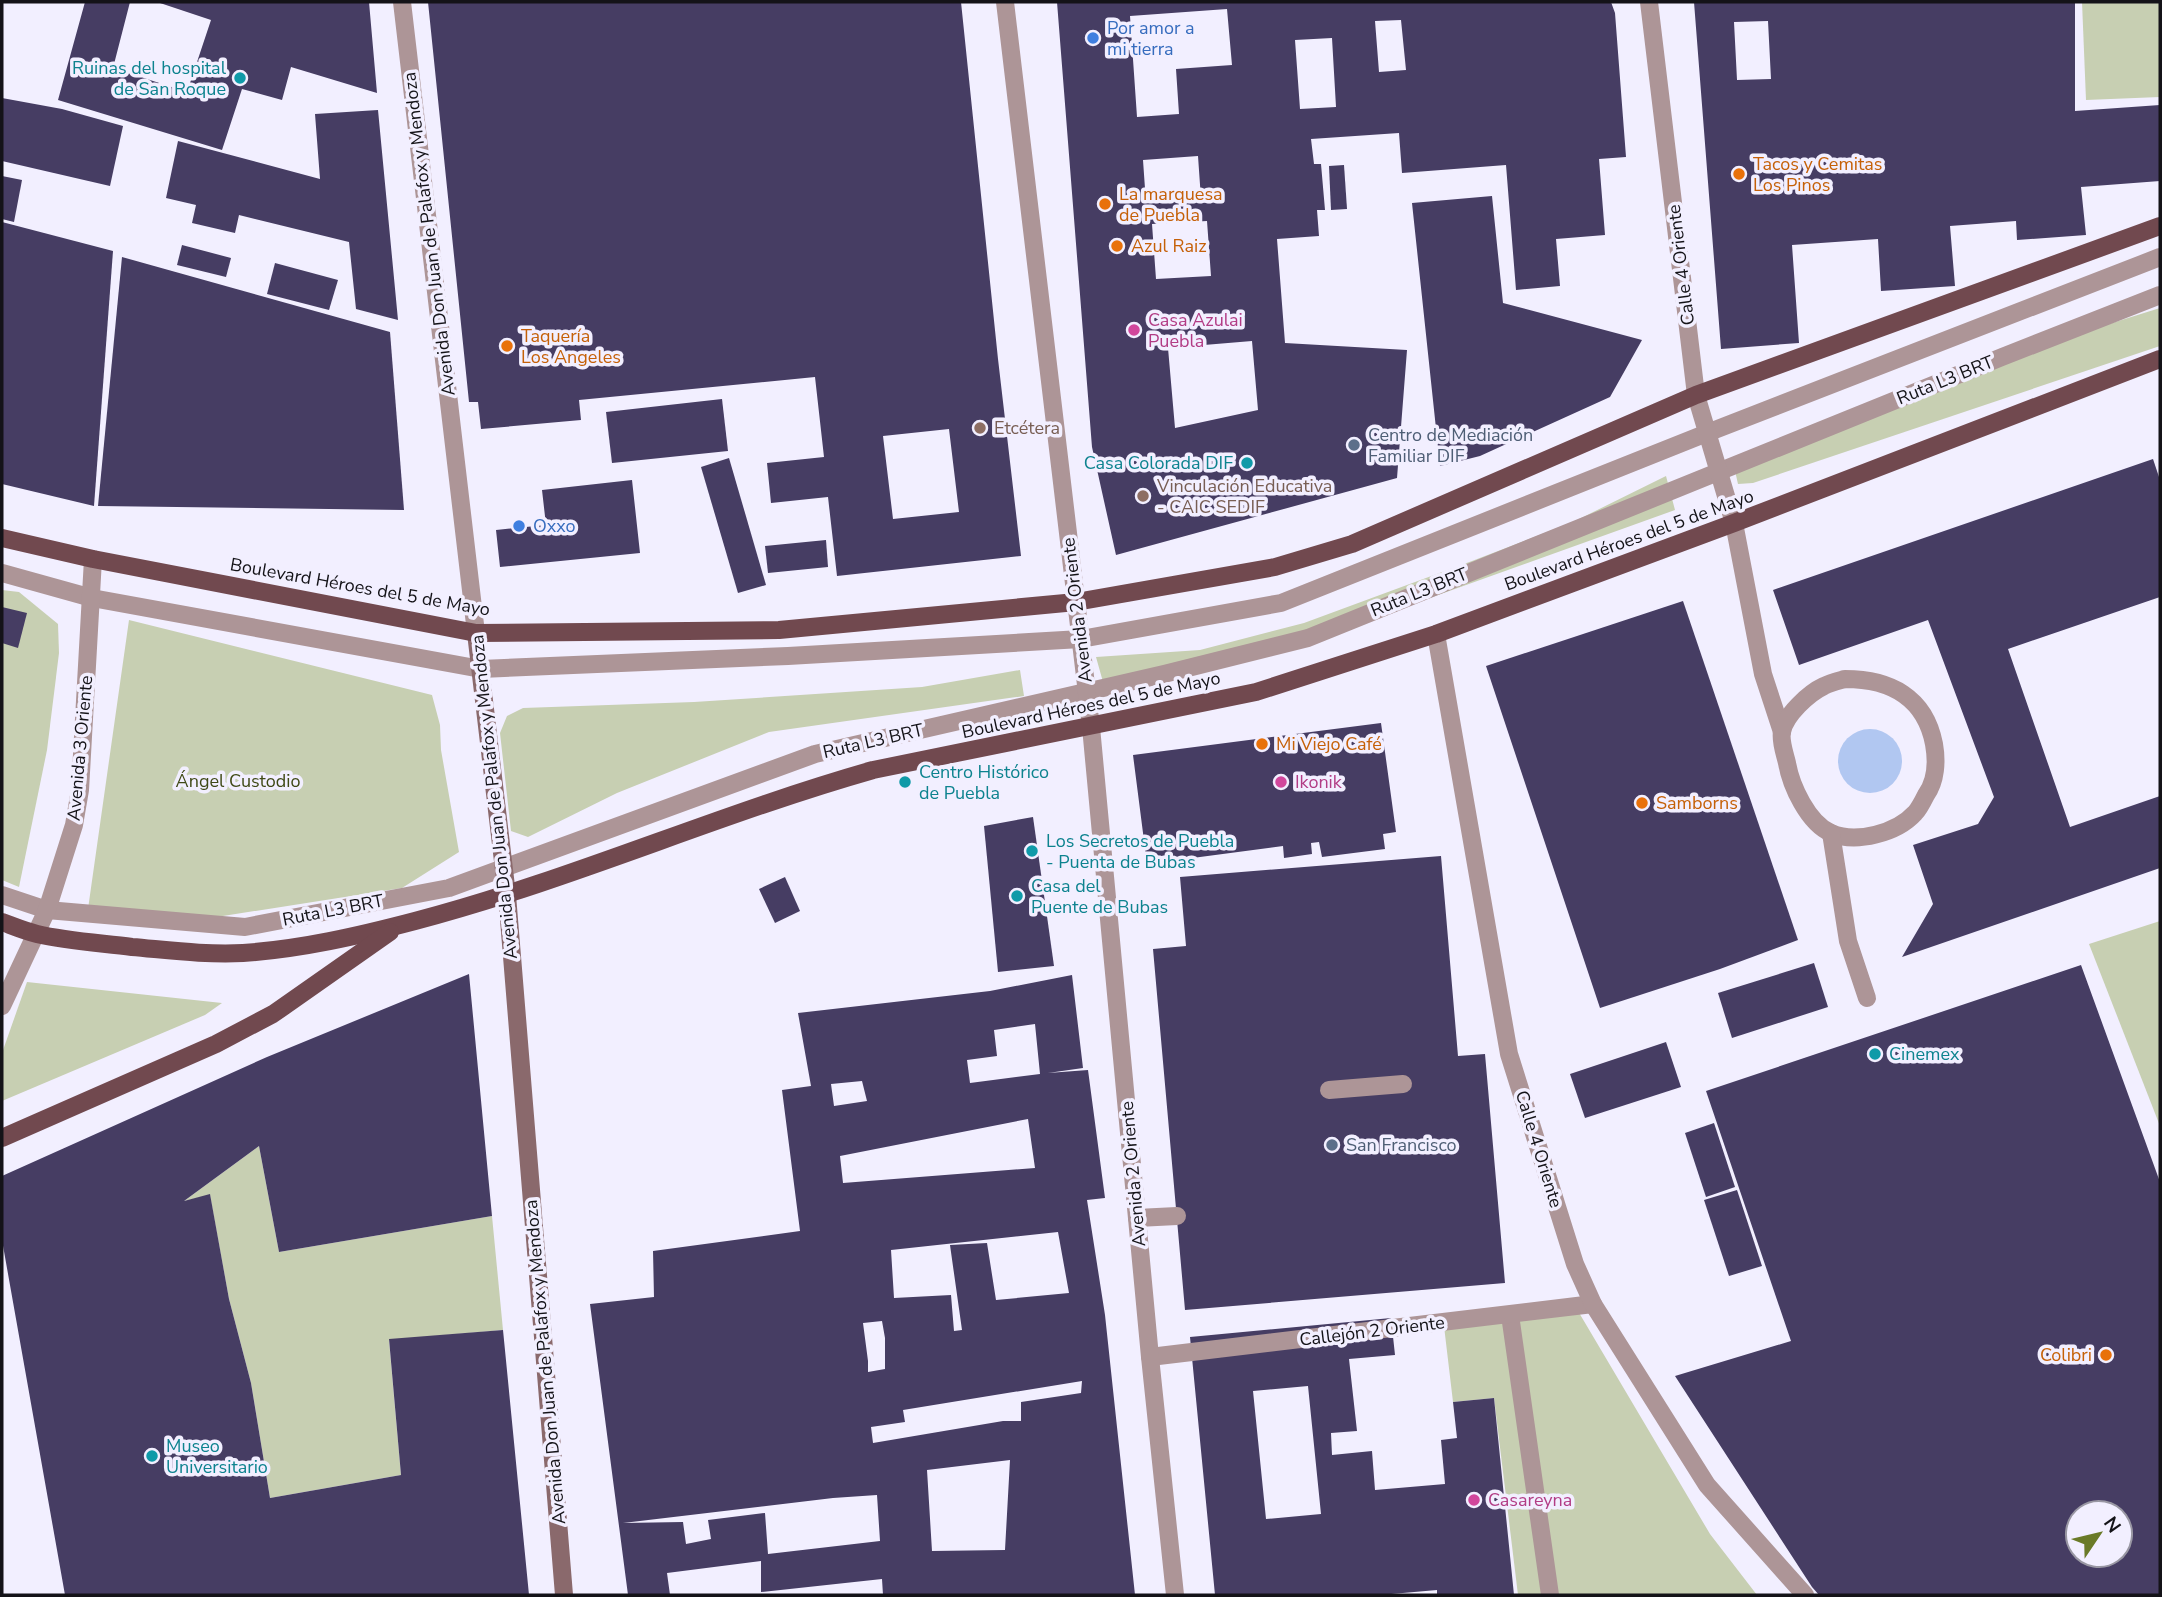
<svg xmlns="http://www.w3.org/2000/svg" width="2162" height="1597" viewBox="0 0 2162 1597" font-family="'Nunito Sans',sans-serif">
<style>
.green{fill:#c7cfb2}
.water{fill:#b1c7f1}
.building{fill:#463d63;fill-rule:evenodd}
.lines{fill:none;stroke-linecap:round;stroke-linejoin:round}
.service{stroke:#ad9597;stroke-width:18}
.pedestrian{stroke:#ad9597;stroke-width:18}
.minor{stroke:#ad9597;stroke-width:18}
.secondary{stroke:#8a696c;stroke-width:18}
.primary{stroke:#71494f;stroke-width:18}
.shop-dot{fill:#3f7fe0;stroke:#f2efff;stroke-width:2.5}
.culture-dot{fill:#0f9aa8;stroke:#f2efff;stroke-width:2.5}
.food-dot{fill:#e8710a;stroke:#f2efff;stroke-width:2.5}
.hotel-dot{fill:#d1479c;stroke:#f2efff;stroke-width:2.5}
.education-dot{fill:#8d6e63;stroke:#f2efff;stroke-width:2.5}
.service-dot{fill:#5c6f8a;stroke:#f2efff;stroke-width:2.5}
.labels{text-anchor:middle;stroke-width:7;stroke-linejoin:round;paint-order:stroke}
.shop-label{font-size:18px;fill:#366cbe;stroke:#f2efff;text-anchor:start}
.culture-label{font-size:18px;fill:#0d838f;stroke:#f2efff;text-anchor:start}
.food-label{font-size:18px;fill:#c56008;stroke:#f2efff;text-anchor:start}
.street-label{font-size:18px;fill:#141318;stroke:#f2efff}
.hotel-label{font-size:18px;fill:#b23c85;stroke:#f2efff;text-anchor:start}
.education-label{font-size:18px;fill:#785e54;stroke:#f2efff;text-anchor:start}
.service-label{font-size:18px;fill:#4e5e75;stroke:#f2efff;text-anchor:start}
.park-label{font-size:18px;fill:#3f4916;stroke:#f2efff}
</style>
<rect width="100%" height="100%" fill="#f2efff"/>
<g class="green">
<path d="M2082 2H2160V97L2086 100Z"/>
<path d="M2160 308V346L1753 483 1738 484 1733 462 1990 361Z"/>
<path d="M1666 476 1675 510 1388 613 1103 682 1096 657 1200 650 1304 623 1472 561 1573 522Z"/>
<path d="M2 590 19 592 58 624 59 653 47 750 19 887 2 880Z"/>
<path d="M129 620 432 695 440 725 441 750 459 852 402 888 204 919 88 909Z"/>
<path d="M1020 670 1024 696 769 732 617 793 528 837 511 831 500 733 507 716 523 708 694 702 922 687Z"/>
<path d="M2160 921V1126L2089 944Z"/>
<path d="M27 982 222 1003 205 1015 2 1101V1053Z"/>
<path d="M259 1146 279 1252 492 1216 503 1330 389 1340 401 1475 270 1498 251 1383 229 1299 210 1195 184 1201Z"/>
<path d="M1578 1311 1710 1534 1757 1595H1518L1494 1398 1453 1402 1444 1326Z"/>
</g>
<circle class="water" cx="1870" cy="761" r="32"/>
<g class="building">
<path d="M85 2H130L113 68 187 92 211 20 157 2H369L377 93 291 67 282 100 242 89 222 150 58 100Z"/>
<path d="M428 2H961L998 359 1021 556 837 576 828 497 771 503 767 463 824 457 815 377 579 400 581 420 481 429 478 402H469ZM949 429 959 512 893 519 883 436Z"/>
<path d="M1057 2H1611L1615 13 1626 157 1599 159 1605 235 1556 239 1560 286 1516 290 1506 165 1402 173 1399 133 1311 139 1314 164H1321L1325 210H1317L1319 236 1277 239 1285 343 1407 350 1397 478 1116 555 1092 447ZM1227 9 1232 65 1176 69 1179 114 1137 117 1130 16ZM1401 20 1406 70 1379 72 1375 21ZM1332 38 1336 107 1300 109 1295 40ZM1198 156 1201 199 1146 203 1143 160ZM1207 221 1211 276 1156 279 1152 224ZM1252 341 1258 410 1175 428 1168 348Z"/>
<path d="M1694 2H2075V111L2160 105V181L2081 187 2086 235 2017 240 2016 221 1950 226 1955 286 1881 291 1878 239 1792 245 1799 343 1721 349ZM1768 21 1771 79 1737 80 1734 22Z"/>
<path d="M2 98 62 109 123 126 110 186 2 161Z"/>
<path d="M378 110 398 320 356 309 349 242 239 215 235 233 192 223 196 205 166 198 178 141 320 179 315 114Z"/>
<path d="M1344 165 1347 209 1331 210 1329 166Z"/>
<path d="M2 176 22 180 14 222 2 219Z"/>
<path d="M1492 196 1503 303 1642 340 1610 397 1480 456 1440 466 1412 203Z"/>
<path d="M2 222 113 251 94 506 2 484Z"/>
<path d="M182 245 231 258 226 277 177 265Z"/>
<path d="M122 257 390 332 404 510 98 506Z"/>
<path d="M275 263 338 280 329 310 267 294Z"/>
<path d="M722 399 728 451 612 463 606 412Z"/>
<path d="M729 458 766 585 738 593 701 467Z"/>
<path d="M2153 459 2160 480V597L2008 649 2070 827 2160 796V868L1902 957 1933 904 1913 845 1978 824 1994 797 1928 620 1799 665 1773 590Z"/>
<path d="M632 480 640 553 500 567 496 530 546 525 542 490Z"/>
<path d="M826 540 828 567 768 573 765 546Z"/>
<path d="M1683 601 1798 940 1720 969 1600 1008 1486 666Z"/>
<path d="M2 607 27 613 18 648 2 643Z"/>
<path d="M1381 723 1396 832 1383 834 1385 849 1322 857 1319 842 1311 843 1312 854 1284 858 1283 846 1147 864 1133 755Z"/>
<path d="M1033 817 1054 966 998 972 984 826Z"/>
<path d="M1441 856 1458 1056 1485 1054 1505 1283 1185 1310 1153 949 1186 946 1180 877Z"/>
<path d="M785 877 800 911 775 923 759 889Z"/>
<path d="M1814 963 1828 1007 1732 1038 1718 993Z"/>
<path d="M2081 965 2160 1182V1595H1819L1812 1587 1675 1376 1791 1341 1706 1091ZM2078 1513H2120V1555H2078Z"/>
<path d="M469 974 492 1216 279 1252 259 1146 184 1201 210 1194 229 1299 251 1383 270 1498 401 1475 389 1339 503 1330 529 1595H65L2 1240V1176L267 1057Z"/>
<path d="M1072 975 1083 1068 1048 1073 1088 1070 1105 1198 1087 1200 1105 1315 1135 1595H883L882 1579 761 1592V1561L667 1573 670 1595H628L590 1304 654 1297 653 1251 800 1231 782 1090 811 1086 798 1013 990 991ZM1035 1024 1040 1074 970 1083 967 1060 997 1056 994 1030ZM862 1081 867 1101 834 1106 831 1084ZM1028 1119 1035 1168 843 1183 840 1156ZM1058 1232 1069 1293 996 1300 987 1243 950 1245 962 1330 954 1331 951 1295 894 1298 891 1250ZM882 1321 885 1338V1369L868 1372V1361L863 1323ZM1082 1381 1081 1393 1021 1402V1421H1003L873 1443 871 1427 905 1422 903 1410ZM1010 1460 1005 1550 932 1551 927 1470ZM877 1495 880 1541 768 1554 765 1513 708 1520 711 1539 686 1544 683 1522 623 1523 833 1498Z"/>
<path d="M1666 1042 1681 1087 1585 1118 1570 1074Z"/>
<path d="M1714 1123 1735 1187 1706 1197 1685 1133Z"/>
<path d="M1737 1190 1762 1266 1729 1276 1704 1200Z"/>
<path d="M1391 1318 1395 1355 1349 1359 1357 1431 1331 1433 1332 1455 1372 1451 1375 1490 1445 1484 1441 1440 1457 1438 1453 1402 1494 1398 1514 1595H1437V1590L1380 1595H1215L1190 1337ZM1308 1386 1321 1514 1266 1519 1253 1391Z"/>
</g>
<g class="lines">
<g class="service">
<path d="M1734 523 1763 674 1782 732"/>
<path d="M2 573 92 598 481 669 788 656 1081 639 1281 603 1707 433 2160 257"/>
<path d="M1845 679C1890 679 1925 697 1934 744 1937 761 1936 781 1926 795 1923 801 1919 809 1915 813 1897 833 1856 844 1831 833 1808 823 1791 786 1787 763 1785 754 1780 741 1782 732 1785 715 1809 693 1824 686 1830 683 1838 681 1845 679Z"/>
<path d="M1831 833 1848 941 1867 998"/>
<path d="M2 895 47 910 245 927 449 888 815 754 1164 674 1308 638 2002 357 2160 295"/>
<path d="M1329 1090 1403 1084"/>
<path d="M1137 1218 1177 1216"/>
<path d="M1510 1315 1550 1595"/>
</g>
<path class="pedestrian" d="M1150 1357 1593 1304"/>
<g class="minor">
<path d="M402 2 476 633"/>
<path d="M1005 2 1091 727 1150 1357 1175 1595"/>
<path d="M1649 2 1696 395 1734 523"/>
<path d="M1436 634 1509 1054 1575 1264 1593 1304 1707 1485 1805 1595"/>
<path d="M2 1006 47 910 74 825 80 790 93 559"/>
</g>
<path class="secondary" d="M476 633 507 895 564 1595"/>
<g class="primary">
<path d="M2 538 93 559 476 633 779 630 1076 602 1275 567 1352 544 1696 395 2160 226"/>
<path d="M2 922C13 926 25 931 37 934 67 941 101 943 132 947 168 950 206 955 243 953 301 949 358 936 415 921 571 880 718 814 873 770L1256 692 1436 634 1734 523 2160 359"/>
<path d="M2 1138 216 1044 273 1014 390 932"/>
</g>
</g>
<g class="shop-dot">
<circle cx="1093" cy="38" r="7"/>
<circle cx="519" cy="526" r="7"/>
</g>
<g class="culture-dot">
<circle cx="240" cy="78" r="7"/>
<circle cx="1247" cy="463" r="7"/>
<circle cx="905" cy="782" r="7"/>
<circle cx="1032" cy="851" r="7"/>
<circle cx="1017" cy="896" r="7"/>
<circle cx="1875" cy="1054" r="7"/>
<circle cx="152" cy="1456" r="7"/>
</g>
<g class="food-dot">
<circle cx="1739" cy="174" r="7"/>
<circle cx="1105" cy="204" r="7"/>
<circle cx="1117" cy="246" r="7"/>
<circle cx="507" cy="346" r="7"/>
<circle cx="1262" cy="744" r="7"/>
<circle cx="1642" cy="803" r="7"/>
<circle cx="2106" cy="1355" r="7"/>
</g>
<g class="hotel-dot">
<circle cx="1134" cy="330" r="7"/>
<circle cx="1281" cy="782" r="7"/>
<circle cx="1474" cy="1500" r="7"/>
</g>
<g class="education-dot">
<circle cx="980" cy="428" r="7"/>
<circle cx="1143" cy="496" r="7"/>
</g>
<g class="service-dot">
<circle cx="1354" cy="445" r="7"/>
<circle cx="1332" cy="1145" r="7"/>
</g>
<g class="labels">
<g class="shop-label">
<text x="1107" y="34">Por amor a<tspan x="1107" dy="21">mi tierra</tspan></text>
<text x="533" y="532">Oxxo</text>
</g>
<g class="culture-label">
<text x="226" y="74" text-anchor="end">Ruinas del hospital<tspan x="226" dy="21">de San Roque</tspan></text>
<text x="1233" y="469" text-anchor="end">Casa Colorada DIF</text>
<text x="919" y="778">Centro Histórico<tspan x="919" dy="21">de Puebla</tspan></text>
<text x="1046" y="847">Los Secretos de Puebla<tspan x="1046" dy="21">- Puenta de Bubas</tspan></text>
<text x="1031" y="892">Casa del<tspan x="1031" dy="21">Puente de Bubas</tspan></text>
<text x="1889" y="1060">Cinemex</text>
<text x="166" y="1452">Museo<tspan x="166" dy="21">Universitario</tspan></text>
</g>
<g class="food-label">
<text x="1753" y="170">Tacos y Cemitas<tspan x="1753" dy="21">Los Pinos</tspan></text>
<text x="1119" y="200">La marquesa<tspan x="1119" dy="21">de Puebla</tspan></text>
<text x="1131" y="252">Azul Raiz</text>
<text x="521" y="342">Taquería<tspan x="521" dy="21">Los Angeles</tspan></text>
<text x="1276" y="750">Mi Viejo Café</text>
<text x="1656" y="809">Samborns</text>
<text x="2092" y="1361" text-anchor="end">Colibri</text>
</g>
<g class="street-label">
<text transform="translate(429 234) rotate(-97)" y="6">Avenida Don Juan de Palafox y Mendoza</text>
<text transform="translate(1681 265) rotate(-97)" y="6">Calle 4 Oriente</text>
<text transform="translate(1945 380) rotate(-22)" y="6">Ruta L3 BRT</text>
<text transform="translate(1629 540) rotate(-20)" y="6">Boulevard Héroes del 5 de Mayo</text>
<text transform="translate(360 587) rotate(10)" y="6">Boulevard Héroes del 5 de Mayo</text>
<text transform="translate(1419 592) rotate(-22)" y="6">Ruta L3 BRT</text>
<text transform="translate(1077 610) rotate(-97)" y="6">Avenida 2 Oriente</text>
<text transform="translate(1091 705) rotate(-12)" y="6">Boulevard Héroes del 5 de Mayo</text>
<text transform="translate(873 741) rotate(-13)" y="6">Ruta L3 BRT</text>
<text transform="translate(80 748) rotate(-85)" y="6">Avenida 3 Oriente</text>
<text transform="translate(494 797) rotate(-96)" y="6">Avenida Don Juan de Palafox y Mendoza</text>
<text transform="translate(333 910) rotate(-11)" y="6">Ruta L3 BRT</text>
<text transform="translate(1539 1149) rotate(73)" y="6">Calle 4 Oriente</text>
<text transform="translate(1133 1174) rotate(-95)" y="6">Avenida 2 Oriente</text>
<text transform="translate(1372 1331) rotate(-7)" y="6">Callejón 2 Oriente</text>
<text transform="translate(545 1362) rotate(-95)" y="6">Avenida Don Juan de Palafox y Mendoza</text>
</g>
<g class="hotel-label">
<text x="1148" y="326">Casa Azulai<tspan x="1148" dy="21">Puebla</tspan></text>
<text x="1295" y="788">Ikonik</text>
<text x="1488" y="1506">Casareyna</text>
</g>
<g class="education-label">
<text x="994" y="434">Etcétera</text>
<text x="1157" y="492">Vinculación Educativa<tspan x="1157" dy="21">- CAIC SEDIF</tspan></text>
</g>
<g class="service-label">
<text x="1368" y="441">Centro de Mediación<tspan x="1368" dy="21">Familiar DIF</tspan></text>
<text x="1346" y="1151">San Francisco</text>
</g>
<g class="park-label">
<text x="238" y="787">Ángel Custodio</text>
</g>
</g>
<rect width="2162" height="1597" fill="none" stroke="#141318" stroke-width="7"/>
<g transform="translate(2099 1534) rotate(55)"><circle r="33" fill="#f2efff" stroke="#9997a3" stroke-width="2"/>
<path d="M0-5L12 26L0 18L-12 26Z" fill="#6a7a28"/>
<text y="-10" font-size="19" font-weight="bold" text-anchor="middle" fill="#141318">N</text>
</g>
</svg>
